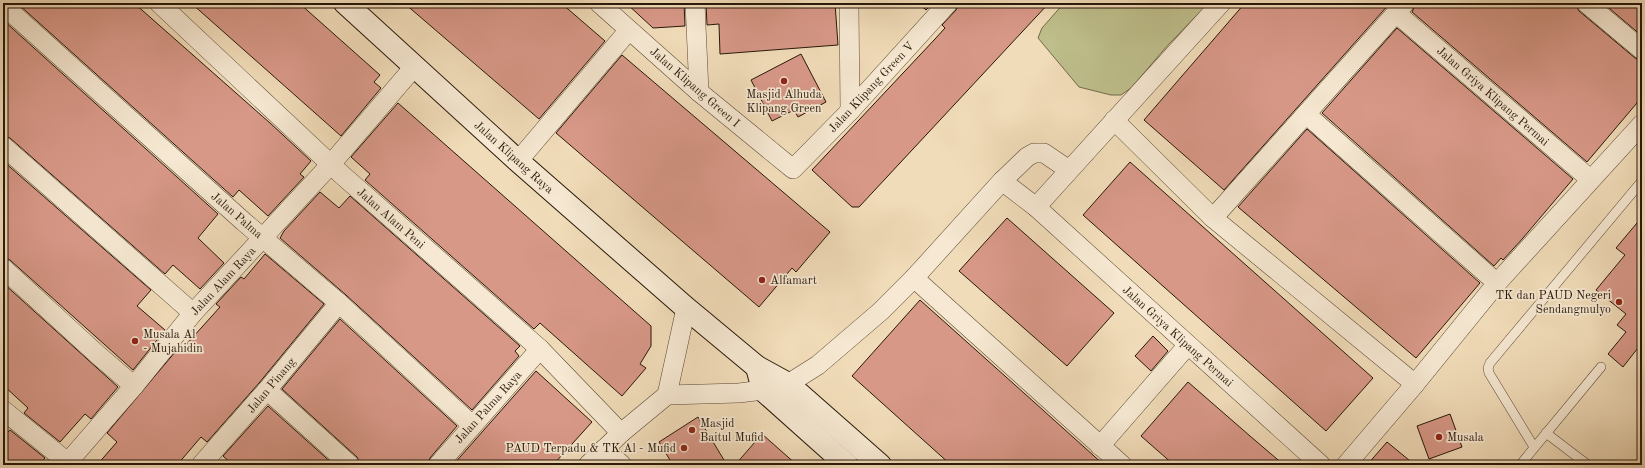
<svg xmlns="http://www.w3.org/2000/svg" width="1645" height="468" viewBox="0 0 1645 468" font-family="'Old Standard TT',serif">
<style>
.green{fill:#bebf8c;stroke:#726b4a}
.building{fill:#d89888;stroke:#271708}
.lines{fill:none;stroke-linecap:round;stroke-linejoin:round}
.lane-casing{stroke:#5a4834;stroke-width:10}
.street-casing{stroke:#5a4834;stroke-width:20}
.secondary-casing{stroke:#271708;stroke-width:24}
.lane{stroke:#f6e8d2;stroke-width:9}
.street{stroke:#f6e8d2;stroke-width:19}
.secondary{stroke:#f6e8d2;stroke-width:22}
.poi-dot{fill:#8f2418;stroke:#f6e8d2;stroke-width:1.5}
.labels{text-anchor:middle;stroke-width:3.5;stroke-linejoin:round;paint-order:stroke}
.street-label{font-size:12px;fill:#271708;stroke:#f6e8d2}
.poi-label{font-size:12px;fill:#271708;stroke:#f6e8d2;text-anchor:start}
</style>
<rect width="100%" height="100%" fill="#f1dcb9"/>
<filter id="stains"><feTurbulence type="fractalNoise" baseFrequency=".005" numOctaves="4"/><feColorMatrix values="0 0 0 0 .2 0 0 0 0 .09 0 0 0 0 .02 0 0 0 .5 -.17"/></filter>
<radialGradient id="worn" r=".72"><stop offset=".6" stop-color="#630" stop-opacity="0"/><stop offset="1" stop-color="#630" stop-opacity=".3"/></radialGradient>
<path class="green" d="M1064 3H1209L1168 45 1131 88 1121 95H1111L1079 87 1038 38 1042 28Z"/>
<g class="building">
<path d="M17 3H134L270 123 311 161 300 174 304 177 268 216 239 190 233 197Z"/>
<path d="M191 3H299L380 75 374 82 381 88 341 136Z"/>
<path d="M404 3H561L605 41 539 119Z"/>
<path d="M626 3H684L685 26 653 28Z"/>
<path d="M706 3H835L838 45 720 54 719 24 707 25Z"/>
<path d="M918 3H933L926 10Z"/>
<path d="M959 3H1049L859 207H852L812 170 935 39 945 28 942 25 956 10Z"/>
<path d="M1245 3H1390L1224 190 1144 120Z"/>
<path d="M1416 3H1575L1579 11 1635 58 1642 61V97L1587 162 1412 12Z"/>
<path d="M1603 3H1642V36Z"/>
<path d="M3 20 218 214 198 238 224 263 200 289 173 265 165 274 10 138 3 135Z"/>
<path d="M1397 28 1573 179 1523 238 1503 260 1501 258 1494 266 1322 113Z"/>
<path d="M801 54 826 102 798 117 794 110 772 121 751 80Z"/>
<path d="M622 55 830 232 796 272 792 268 759 307 556 133Z"/>
<path d="M398 103 651 326V346L640 364 646 368 622 396 540 323 534 329 365 180 370 174 351 157Z"/>
<path d="M1307 129 1480 283 1416 358 1238 207Z"/>
<path d="M3 161 151 290 137 306 165 330 133 370 10 260 3 257Z"/>
<path d="M1130 162 1373 378 1326 431 1083 215Z"/>
<path d="M320 192 339 208 350 196 520 346 515 351 519 356 472 410 346 295 280 238 284 231Z"/>
<path d="M1642 217V345L1641 344 1623 367 1608 354 1626 332 1617 325 1626 314 1596 290 1625 255 1616 248Z"/>
<path d="M1007 218 1114 313 1067 366 959 271Z"/>
<path d="M265 254 324 304 259 383 207 442 201 437 177 465H97L117 442 107 433 181 345 184 347 220 307 216 304 241 277 244 279Z"/>
<path d="M3 283 118 387 91 419 85 414 60 442 24 413 28 408 3 385Z"/>
<path d="M920 300 1034 402 1104 465H951L852 376Z"/>
<path d="M340 319 457 426 430 458 427 465H361L357 457 282 389Z"/>
<path d="M1153 336 1168 351 1151 371 1135 356Z"/>
<path d="M536 371 592 422 553 465H453Z"/>
<path d="M1188 382 1250 436 1284 465H1174L1141 436Z"/>
<path d="M268 406 334 465H233L223 456Z"/>
<path d="M1450 414 1462 447 1429 459 1417 426Z"/>
<path d="M698 417 727 465H673L659 442Z"/>
<path d="M10 430 45 458 39 465H3V437Z"/>
<path d="M762 434 797 465H735Z"/>
<path d="M1387 442 1415 465H1367Z"/>
</g>
<g class="lines">
<defs>
<g id="lane">
<path d="M1546 433 1588 465"/>
<path d="M1534 447 1489 373 1488 368 1490 363 1642 181"/>
<path d="M1520 465 1601 367"/>
</g>
<g id="street">
<path d="M159 3 341 174 540 349 621 433"/>
<path d="M599 3 699 92 793 169 850 111 948 3"/>
<path d="M695 3 699 92"/>
<path d="M849 3 850 111"/>
<path d="M1586 3 1642 50"/>
<path d="M3 5 244 222 339 303 472 425"/>
<path d="M1396 13 1590 179"/>
<path d="M1306 114 1497 283"/>
<path d="M1114 120 1213 218 1415 384"/>
<path d="M3 146 193 313"/>
<path d="M518 161 629 30"/>
<path d="M1002 181 1036 207 1321 465"/>
<path d="M1036 207 1221 3"/>
<path d="M1213 218 1405 3"/>
<path d="M3 268 98 355 134 386"/>
<path d="M914 278 1122 465"/>
<path d="M267 390 350 465"/>
<path d="M667 395 739 393 763 390 788 384 818 365 881 311 914 278 1002 181 1027 157 1034 153H1044L1069 170"/>
<path d="M667 395 686 308"/>
<path d="M3 410 71 465"/>
<path d="M1100 446 1188 345"/>
<path d="M604 449 622 465"/>
<path d="M68 462 134 386 193 313 331 164 414 67"/>
<path d="M201 465 267 390 339 303"/>
<path d="M438 465 540 349"/>
<path d="M588 465 621 433 667 395"/>
<path d="M1346 465 1415 384 1497 283 1642 124"/>
</g>
<g id="secondary">
<path d="M345 3 518 161 686 308 757 367 788 384 880 465"/>
<path d="M757 367 763 390 847 465"/>
</g>
</defs>
<use href="#lane" class="lane-casing"/>
<use href="#street" class="street-casing"/>
<use href="#secondary" class="secondary-casing"/>
<use href="#lane" class="lane"/>
<use href="#street" class="street"/>
<use href="#secondary" class="secondary"/>
</g>
<g class="poi-dot">
<circle cx="784" cy="81" r="4"/>
<circle cx="762" cy="280" r="4"/>
<circle cx="1619" cy="302" r="4"/>
<circle cx="135" cy="341" r="4"/>
<circle cx="692" cy="430" r="4"/>
<circle cx="1439" cy="437" r="4"/>
<circle cx="684" cy="448" r="4"/>
</g>
<g class="labels">
<g class="street-label">
<text transform="translate(695 87) rotate(41)" y="4">Jalan Klipang Green I</text>
<text transform="translate(871 87) rotate(-47)" y="4">Jalan Klipang Green V</text>
<text transform="translate(1493 96) rotate(41)" y="4">Jalan Griya Klipang Permai</text>
<text transform="translate(514 157) rotate(42)" y="4">Jalan Klipang Raya</text>
<text transform="translate(237 215) rotate(41)" y="4">Jalan Palma</text>
<text transform="translate(391 218) rotate(41)" y="4">Jalan Alam Peni</text>
<text transform="translate(223 281) rotate(-47)" y="4">Jalan Alam Raya</text>
<text transform="translate(1178 336) rotate(42)" y="4">Jalan Griya Klipang Permai</text>
<text transform="translate(271 385) rotate(-50)" y="4">Jalan Pinang</text>
<text transform="translate(488 407) rotate(-48)" y="4">Jalan Palma Raya</text>
</g>
<g class="poi-label">
<text x="784" y="98" text-anchor="middle">Masjid Alhuda<tspan x="784" dy="14">Klipang Green</tspan></text>
<text x="770" y="284">Alfamart</text>
<text x="1611" y="299" text-anchor="end">TK dan PAUD Negeri<tspan x="1611" dy="14">Sendangmulyo</tspan></text>
<text x="143" y="338">Musala Al<tspan x="143" dy="14">- Mujahidin</tspan></text>
<text x="700" y="427">Masjid<tspan x="700" dy="14">Baitul Mufid</tspan></text>
<text x="1447" y="441">Musala</text>
<text x="676" y="452" text-anchor="end">PAUD Terpadu &amp; TK Al - Mufid</text>
</g>
</g>
<rect width="1645" height="468" fill="none" stroke="#f1dcb9" stroke-width="16"/>
<rect x="4" y="4" width="1637" height="460" fill="none" stroke="#271708" stroke-width="2"/>
<rect x="8" y="8" width="1629" height="452" fill="none" stroke="#271708"/>
<rect width="100%" height="100%" filter="url(#stains)"/>
<rect width="100%" height="100%" fill="url(#worn)"/>
</svg>
